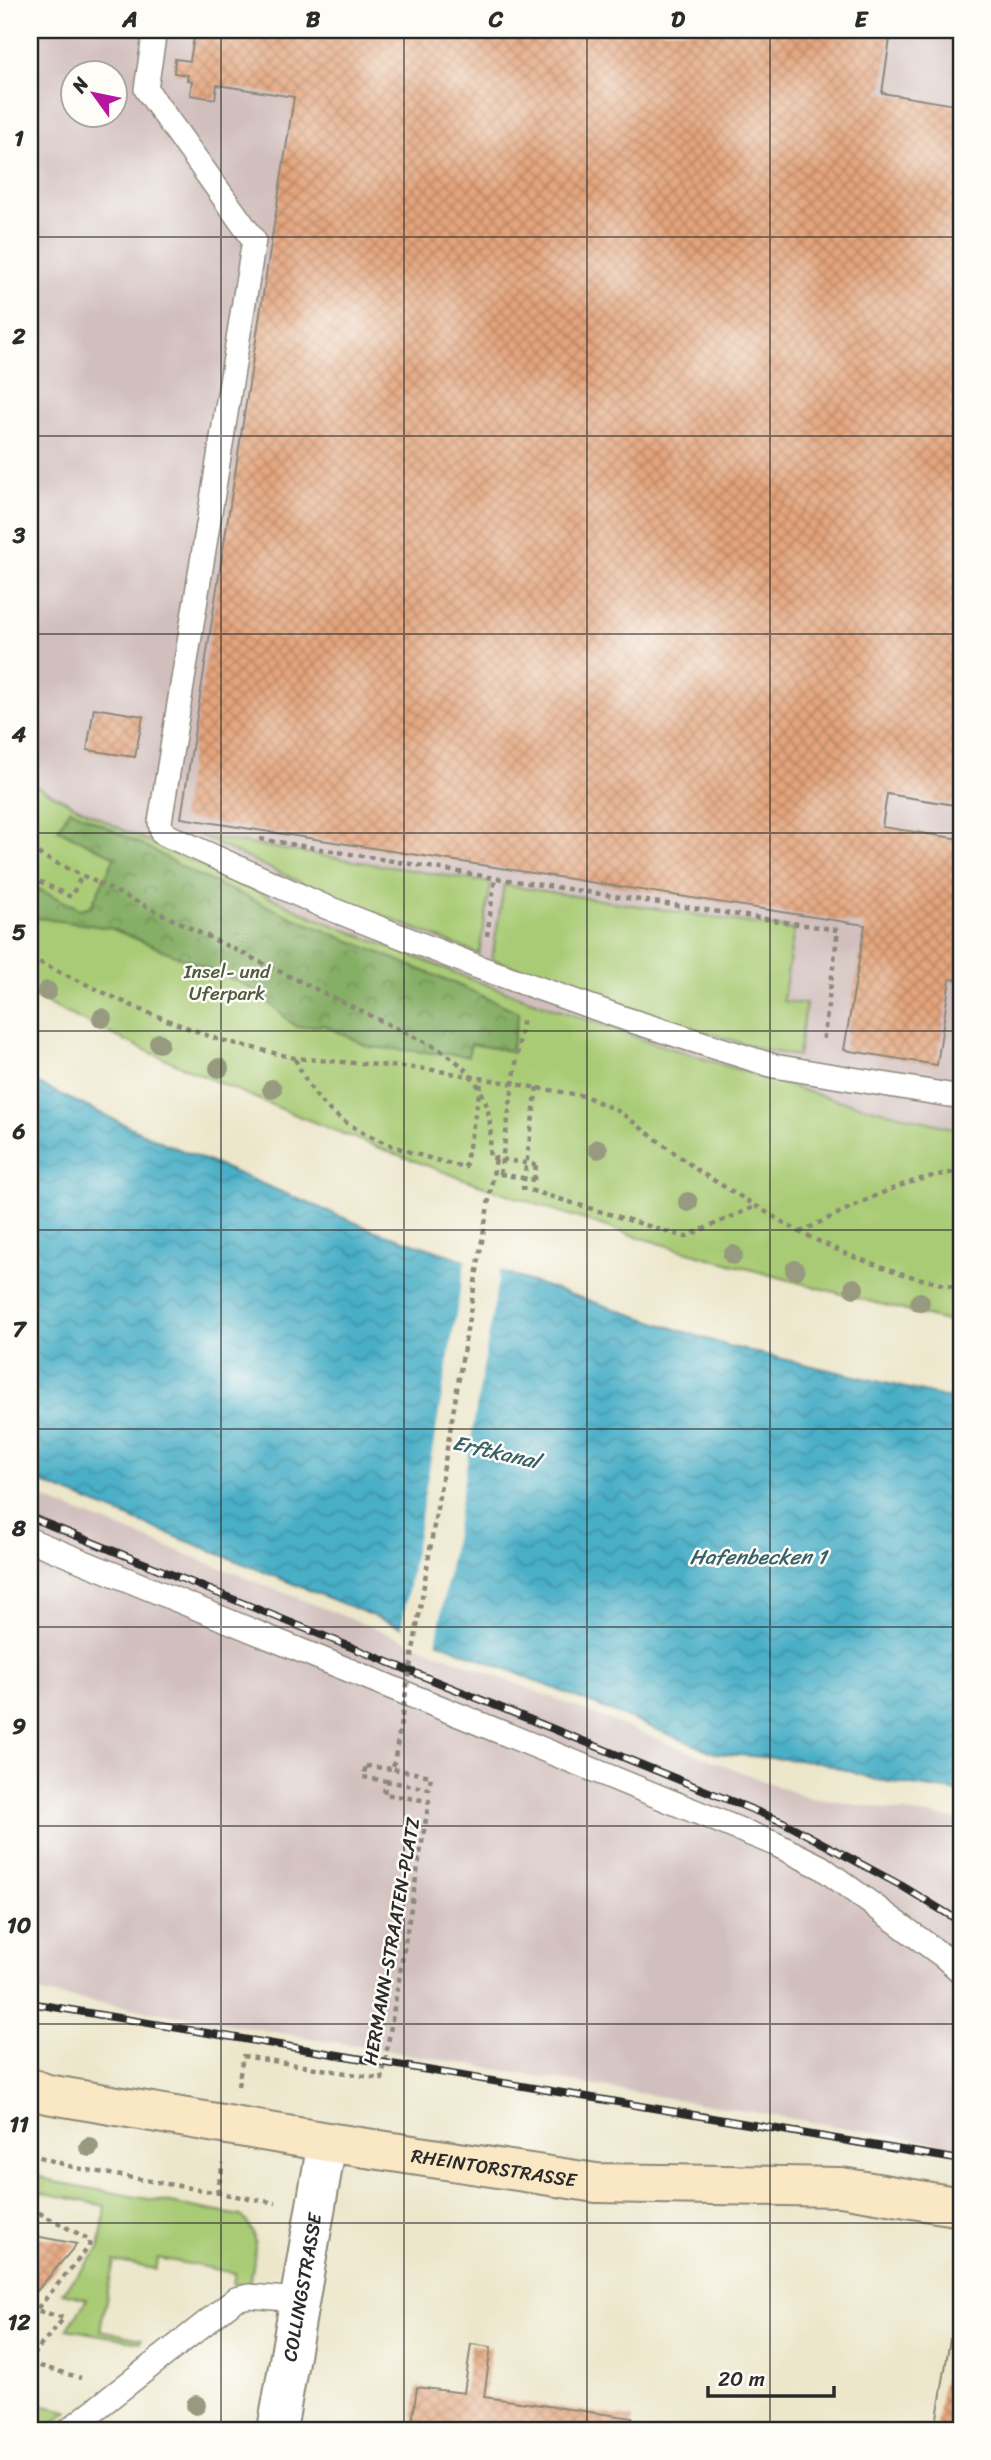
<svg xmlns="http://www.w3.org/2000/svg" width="991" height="2460" viewBox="0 0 991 2460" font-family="Sriracha,sans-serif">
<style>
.industrial{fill:#d1bfbe;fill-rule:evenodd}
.green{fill:#a9cb74;stroke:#6a7b50;stroke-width:2}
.forest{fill:url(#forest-crowns);stroke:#586d48;stroke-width:2}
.water{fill:url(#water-waves);stroke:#3a6d79;stroke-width:2}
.pier{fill:#ece6ca}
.building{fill:url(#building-cross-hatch)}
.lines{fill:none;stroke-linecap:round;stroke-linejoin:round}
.lane-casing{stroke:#8c887a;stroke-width:26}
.street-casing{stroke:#8c887a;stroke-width:42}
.secondary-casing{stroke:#8c887a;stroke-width:42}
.path{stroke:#8c887a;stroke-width:4.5;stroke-dasharray:5 5;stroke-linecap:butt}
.lane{stroke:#fff;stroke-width:23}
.street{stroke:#fff;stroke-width:38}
.secondary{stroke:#fae7c3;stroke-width:38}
.rail-casing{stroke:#2b2b2b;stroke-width:8}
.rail{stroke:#fdfcf7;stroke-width:5;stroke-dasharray:16;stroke-linecap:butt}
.path-bridge{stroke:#8c887a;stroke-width:4.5;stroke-dasharray:5 5;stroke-linecap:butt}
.tree{fill:#979a7f}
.grid{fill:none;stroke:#2b2b2b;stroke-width:2;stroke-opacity:0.55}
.labels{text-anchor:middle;stroke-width:5;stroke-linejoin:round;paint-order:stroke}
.park-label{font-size:19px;fill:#515b41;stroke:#fdfcf7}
.street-label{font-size:19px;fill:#2b2b2b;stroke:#fdfcf7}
.water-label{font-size:21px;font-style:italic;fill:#376069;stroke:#fdfcf7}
.neatline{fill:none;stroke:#2b2b2b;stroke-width:2.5}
.grid-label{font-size:23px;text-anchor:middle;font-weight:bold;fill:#2b2b2b}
</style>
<defs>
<pattern id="forest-crowns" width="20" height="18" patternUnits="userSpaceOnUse" patternTransform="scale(1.75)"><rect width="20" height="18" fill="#86af66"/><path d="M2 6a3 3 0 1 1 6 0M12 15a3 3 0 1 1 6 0" fill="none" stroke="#6e8f54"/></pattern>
<pattern id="water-waves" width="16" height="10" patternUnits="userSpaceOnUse" patternTransform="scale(1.75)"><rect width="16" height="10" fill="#48afc7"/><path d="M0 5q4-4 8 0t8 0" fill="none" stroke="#3c8fa2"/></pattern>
<pattern id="building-cross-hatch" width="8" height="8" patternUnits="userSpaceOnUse" patternTransform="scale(1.75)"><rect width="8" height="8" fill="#e4a47c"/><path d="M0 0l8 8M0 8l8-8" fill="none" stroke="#b98666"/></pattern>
</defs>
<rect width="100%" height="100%" fill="#fdfcf7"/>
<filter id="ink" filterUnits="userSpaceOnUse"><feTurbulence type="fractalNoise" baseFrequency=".0143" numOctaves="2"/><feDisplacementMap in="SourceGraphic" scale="14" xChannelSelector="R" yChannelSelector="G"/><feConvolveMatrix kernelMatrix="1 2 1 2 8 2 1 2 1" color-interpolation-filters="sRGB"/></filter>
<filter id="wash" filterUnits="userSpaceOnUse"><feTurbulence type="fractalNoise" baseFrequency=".00686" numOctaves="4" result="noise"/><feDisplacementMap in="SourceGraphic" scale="28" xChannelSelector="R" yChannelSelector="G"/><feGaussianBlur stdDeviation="1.57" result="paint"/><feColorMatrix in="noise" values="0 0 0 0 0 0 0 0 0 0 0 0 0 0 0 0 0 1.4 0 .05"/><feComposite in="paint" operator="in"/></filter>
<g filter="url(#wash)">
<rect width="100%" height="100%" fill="#ece6ca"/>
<g class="industrial">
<path d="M30 30H961V1130L821 1096 644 1040 476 981 318 919 123 830 30 783ZM74 74H116V116H74Z"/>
<path d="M30 1493 805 1797 961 1820V2147L30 1991Z"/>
</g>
<g class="green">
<path d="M30 783 123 830 318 919 476 981 644 1040 821 1096 961 1130V1325C869 1301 777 1278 685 1251 461 1185 239 1099 30 995Z"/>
<path d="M199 836 491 883 479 954 318 890Z"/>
<path d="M504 885 794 930 783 1001 806 1004 798 1056 764 1050 651 1015 492 959Z"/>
<path d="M30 2173 55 2182 241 2216C263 2232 253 2262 250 2286L233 2284 235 2273 158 2258 155 2269 114 2261 100 2330 141 2339 140 2342 67 2329 87 2299 62 2293 99 2249 106 2206 30 2190Z"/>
<path d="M30 2403 68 2411 44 2430H30Z"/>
</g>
<path class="forest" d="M70 809 145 846 193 873 294 918 458 985 519 1012 511 1051 471 1044 468 1056 369 1047 324 1025 296 1027 263 997 240 982 110 928 30 917V885L80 909 91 906 115 857 58 829Z"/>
<path class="water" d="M30 1080 164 1143 373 1230 728 1346 961 1401V1792L877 1780 820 1762 715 1753 30 1478Z"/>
<path class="pier" d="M466 1257 500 1268 436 1645 401 1631Z"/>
<g id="blocks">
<g class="building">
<path d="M180 30H877L891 32 882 93 961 106V806L887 794 882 827 961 839V980L950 979 937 1065 844 1050 865 925 181 818 294 97 217 85 215 99 190 95 192 81 187 80 188 75 174 73 175 59 190 61 194 37 179 35Z"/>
<path d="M94 708 143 716 135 757 87 750Z"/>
<path d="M30 2235 77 2244 30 2299Z"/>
<path d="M950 2339 961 2341V2430H935Z"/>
<path d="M471 2344 491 2347 484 2397 633 2418 631 2430H411L417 2387 464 2393Z"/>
</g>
</g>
</g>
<g filter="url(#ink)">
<use href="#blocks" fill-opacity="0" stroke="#8c887a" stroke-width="2"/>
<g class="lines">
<defs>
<g id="lane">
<path d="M155 30 146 89 254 240 160 822 162 833 321 905 481 968 626 1019 774 1066 961 1097"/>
<path d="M30 1540 775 1844 821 1867 943 1956 961 1972"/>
<path d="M69 2430 236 2299 249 2296 299 2300"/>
</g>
<g id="street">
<path id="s1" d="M277 2430 327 2142"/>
</g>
<g id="secondary">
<path id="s2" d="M30 2088 47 2094 327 2142 596 2183 841 2187 961 2207"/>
</g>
</defs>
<use href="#lane" class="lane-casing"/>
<use href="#street" class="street-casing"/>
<use href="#secondary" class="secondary-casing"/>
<g class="path">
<path d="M260 839 495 878 838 930 823 1043"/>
<path d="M30 847 42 856 98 883"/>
<path d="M30 880H37L71 897 82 875"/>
<path d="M487 936 495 878"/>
<path d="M30 958 141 1010 217 1039 294 1058 427 1069 585 1096 620 1112 700 1172 799 1232 851 1256 906 1275 961 1289"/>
<path d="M295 1059C303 1075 311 1091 323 1104 357 1138 419 1157 465 1167L482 1078"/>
<path d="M537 1087 523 1188 685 1237 756 1206"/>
<path d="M500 1174 523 1016"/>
<path d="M534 1180 536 1165"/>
<path d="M800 1232C850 1209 906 1175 961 1172"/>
<path d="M386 1781 429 1789 431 1776 393 1769"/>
<path d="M238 2086 243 2056 382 2079 429 1801 384 1794 386 1781 363 1777 366 1766"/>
<path d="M30 2154 76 2168 276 2203"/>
<path d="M217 2193 223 2163"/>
<path d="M30 2208 90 2240 89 2247 36 2310 64 2318 30 2358"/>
<path d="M30 2363 81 2378"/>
</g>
<use href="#lane" class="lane"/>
<use href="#street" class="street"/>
<use href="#secondary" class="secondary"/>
<defs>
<g id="rail">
<path d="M30 1517 783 1822 902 1886 961 1922"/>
<path d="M30 2003 961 2160"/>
</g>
</defs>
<use href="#rail" class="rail-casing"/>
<use href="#rail" class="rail"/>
<g class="path-bridge">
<path d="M98 883 441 1050C483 1078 495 1108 489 1157L536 1165"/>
<path d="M500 1174 534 1180"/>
<path d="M366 1766 393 1769 496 1158"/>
</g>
</g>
<g class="tree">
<circle cx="47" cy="991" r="10"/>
<circle cx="102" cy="1018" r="10"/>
<circle cx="159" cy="1043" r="10"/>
<circle cx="219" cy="1068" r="10"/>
<circle cx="272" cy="1089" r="10"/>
<circle cx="598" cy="1149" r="10"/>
<circle cx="688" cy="1202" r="10"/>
<circle cx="733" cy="1255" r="10"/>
<circle cx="795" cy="1270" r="10"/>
<circle cx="854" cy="1288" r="10"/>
<circle cx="920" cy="1302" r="10"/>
<circle cx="89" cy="2147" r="10"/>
<circle cx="196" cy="2405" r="10"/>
</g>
</g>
<path class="grid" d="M221 30V2430M404 30V2430M587 30V2430M770 30V2430M30 237H961M30 436H961M30 634H961M30 833H961M30 1031H961M30 1230H961M30 1429H961M30 1627H961M30 1826H961M30 2024H961M30 2223H961"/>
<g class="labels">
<g class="park-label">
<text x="227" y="978">Insel- und<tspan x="227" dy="22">Uferpark</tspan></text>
</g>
<g class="street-label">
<text transform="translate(391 1941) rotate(-80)" y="7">HERMANN-STRAATEN-PLATZ</text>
<text dy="7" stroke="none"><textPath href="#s2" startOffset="471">RHEINTORSTRASSE</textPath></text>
<text dy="7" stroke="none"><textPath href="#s1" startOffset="145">COLLINGSTRASSE</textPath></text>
</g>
<g class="water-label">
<text transform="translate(496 1452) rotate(13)" y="7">Erftkanal</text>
<text x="758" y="1564">Hafenbecken 1</text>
</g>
</g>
<rect width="991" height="2460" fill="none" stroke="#fdfcf7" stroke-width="77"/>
<g transform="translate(94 94) rotate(303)"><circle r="33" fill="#fdfcf7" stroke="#a9a8a5" stroke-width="2"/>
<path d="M0-5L12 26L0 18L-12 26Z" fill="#b5179e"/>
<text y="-10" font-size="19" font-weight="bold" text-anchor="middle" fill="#2b2b2b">N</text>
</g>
<path d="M708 2386v10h126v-10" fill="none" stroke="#2b2b2b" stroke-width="3.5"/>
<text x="718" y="2386" font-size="21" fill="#2b2b2b" stroke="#fdfcf7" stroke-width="5" paint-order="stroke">20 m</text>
<rect x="38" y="38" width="915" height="2384" class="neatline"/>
<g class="grid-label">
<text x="130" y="27">A</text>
<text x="313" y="27">B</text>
<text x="496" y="27">C</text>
<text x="678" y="27">D</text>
<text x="861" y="27">E</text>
<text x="19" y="146">1</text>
<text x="19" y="344">2</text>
<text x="19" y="543">3</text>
<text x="19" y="742">4</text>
<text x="19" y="940">5</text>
<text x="19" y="1139">6</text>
<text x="19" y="1337">7</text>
<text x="19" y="1536">8</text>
<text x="19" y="1734">9</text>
<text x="19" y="1933">10</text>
<text x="19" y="2132">11</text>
<text x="19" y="2330">12</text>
</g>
</svg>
